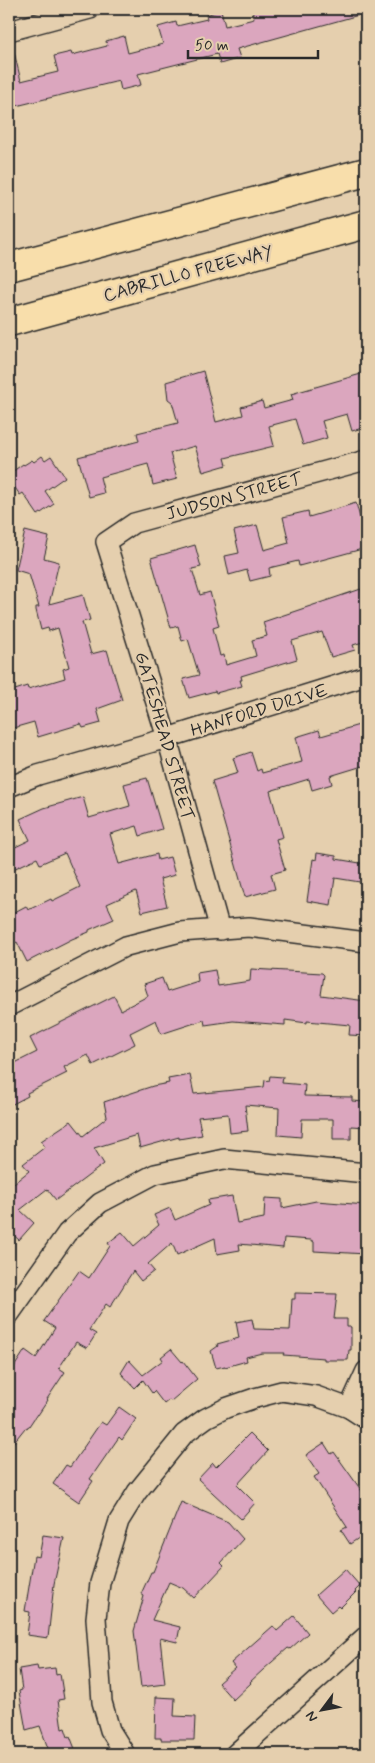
<svg xmlns="http://www.w3.org/2000/svg" width="375" height="1763" viewBox="0 0 375 1763" font-family="Mynerve,sans-serif">
<style>
.building{fill:#dba6be;stroke:#2b2b2b}
.lines{fill:none;stroke-linecap:round;stroke-linejoin:round}
.minor-casing{stroke:#2b2b2b;stroke-width:22}
.motorway-casing{stroke:#2b2b2b;stroke-width:31}
.minor{stroke:#e5cfae;stroke-width:19}
.motorway{stroke:#f8deab;stroke-width:28}
.labels{text-anchor:middle;stroke-width:4.5;stroke-linejoin:round;paint-order:stroke}
.street-label{font-size:18px;fill:#2b2b2b;stroke:#e5cfae}
</style>
<rect width="100%" height="100%" fill="#e5cfae"/>
<filter id="ink" filterUnits="userSpaceOnUse"><feTurbulence type="fractalNoise" baseFrequency=".02" numOctaves="2"/><feDisplacementMap in="SourceGraphic" scale="10" xChannelSelector="R" yChannelSelector="G"/><feConvolveMatrix kernelMatrix="1 2 1 2 8 2 1 2 1" color-interpolation-filters="sRGB"/></filter>
<g filter="url(#ink)">
<g class="building">
<path d="M252 9H365L366 13 237 49 240 58 220 64 217 54 138 74 141 85 121 90 119 81 12 107 9 95V53L14 52 21 81 58 72 54 56 71 52 72 55 107 46 106 41 124 36 128 53 163 44 158 27 176 22 177 26 207 19 206 15 221 10 225 26 254 19Z"/>
<path d="M203 371 216 422 243 415 241 407 262 401 264 408 293 400 291 394 361 374 366 391V427L352 431 347 414 322 421 327 438 303 445 295 419 269 426 274 446 225 458 227 465 203 472 195 446 170 453 177 479 153 485 148 464 100 477 104 493 89 497 78 457 139 441 137 433 178 423 172 402 168 399 166 382Z"/>
<path d="M42 456 45 460 51 456 65 477 45 491 54 504 38 515 23 493 20 495 9 479V474L23 464 24 465 32 460 34 462Z"/>
<path d="M356 503 366 540V548L299 566 298 561 269 568 270 576 250 581 247 570 229 575 225 556 239 553 234 531 257 525 264 550 289 543 283 517 308 511 309 517Z"/>
<path d="M25 531 49 537 44 558 59 562 49 604 83 595 90 620 82 622 91 654 107 650 122 700 97 709 101 723 83 728 81 724 38 737 34 722 13 728 9 714V692L27 686 28 689 65 678 63 669 69 667 58 628 49 631 48 628 41 630 36 610V607H39L29 574 16 570Z"/>
<path d="M195 545 201 567 192 569 200 595 210 592 219 626 213 628 220 656 224 655 226 665 256 656 252 640 267 636 263 622 361 589 363 595 366 593V641L353 645 355 650 331 657 322 632 292 641 297 659 241 676 242 680H240L242 686 216 693 215 691 189 698 183 679 199 675 188 639 182 641 178 626 171 628 151 558Z"/>
<path d="M366 723V765L330 776 332 784 312 790 309 779 270 791 283 837 276 839 285 870 271 874 275 889 245 897 212 781 238 773 233 758 251 752 257 771 261 769 262 773 302 762 296 737 319 730 321 736Z"/>
<path d="M147 778 162 829 140 836 137 826 110 834 119 864 157 854 158 860 170 857 175 875 160 879 167 906 142 912 136 891 107 904 114 919 91 929 89 930V932L72 939 27 962 17 942 9 946V915L26 906 28 910 51 899 52 901 80 887 65 853 40 864 37 858 9 871V850L30 840 20 819 44 808 83 797 89 818 130 806 124 784Z"/>
<path d="M317 853 336 856V859L366 864V883L335 878 331 905 307 901 313 859 316 860Z"/>
<path d="M251 969 322 973 324 975 321 995 366 1001V1036L349 1035 350 1025 307 1021V1023L285 1020V1025L233 1021 205 1025 204 1020 161 1034 156 1020 130 1033 135 1044 93 1065 88 1055 64 1067 67 1073 27 1093 28 1096 9 1106V1066L37 1052 30 1038 114 996 121 1010 148 996 144 984 162 978 167 992 198 982 197 973 215 970 218 986 250 981Z"/>
<path d="M190 1075 194 1094 264 1087 265 1080 269 1081 270 1076 283 1077 282 1083 305 1085 304 1096 352 1097V1101L366 1102V1127L351 1126V1139H333V1119H302L301 1137 278 1135 279 1108 245 1105 248 1131 230 1133 228 1114 198 1117 202 1135 179 1139V1137L140 1148 137 1135 94 1148 104 1164 56 1200 47 1189 20 1210 34 1223 19 1240 9 1231V1187L29 1171 23 1164 45 1147 41 1141 71 1121 83 1136 107 1117 104 1102 153 1086 169 1083 168 1079Z"/>
<path d="M232 1196 237 1223 264 1218 265 1198 282 1199V1208L316 1201 366 1205V1254L314 1251V1242L311 1240 284 1238 283 1248 239 1244 240 1250 217 1254 215 1238 177 1255 172 1243 148 1264 154 1271 141 1281 133 1271 110 1307 106 1304 89 1330 96 1334 87 1348 76 1342 59 1368 65 1372 47 1399 48 1400 38 1415 37 1414 27 1429 25 1428 9 1448V1375L25 1350 36 1358 55 1328 44 1321 79 1271 89 1278 110 1246 108 1243 122 1232 134 1246 159 1225 154 1215 170 1208 175 1220 209 1205 208 1200Z"/>
<path d="M295 1293 337 1294 334 1319H347V1327H351V1350H349L348 1360H324V1358L283 1355 284 1353H262L246 1357 247 1361 225 1367V1366L216 1368 211 1351 218 1346 217 1344 239 1338 236 1322 252 1319 254 1329 290 1330 292 1299H295Z"/>
<path d="M171 1349 182 1362 183 1361 197 1379 171 1401 169 1400 164 1404 154 1391 152 1393 143 1380 135 1388 121 1373 129 1360 143 1375 163 1360 161 1357Z"/>
<path d="M119 1407 136 1419 122 1440 119 1437 90 1479 93 1481 79 1502 53 1484 66 1465 70 1467 101 1422 106 1425Z"/>
<path d="M250 1433 268 1451 237 1485 255 1503 241 1519 198 1479 213 1463 216 1467Z"/>
<path d="M324 1443 331 1454 334 1452 366 1497V1533L350 1544 341 1530 347 1527 314 1477 319 1474 306 1455Z"/>
<path d="M181 1502 228 1522 243 1539 221 1563 224 1566 194 1598 183 1588 169 1582 152 1620 180 1627 177 1642 160 1638 165 1684 141 1687 134 1631 144 1596 141 1594 151 1572H153Z"/>
<path d="M43 1535 64 1538 54 1584 48 1638 27 1635 30 1612 25 1611 34 1556 39 1557Z"/>
<path d="M345 1569 360 1586 355 1591 356 1592 340 1608 338 1606 331 1612 316 1595Z"/>
<path d="M294 1616 308 1633 290 1649 288 1648 264 1669 250 1682 251 1683 233 1700 218 1683 235 1668 231 1663 273 1626 277 1631Z"/>
<path d="M37 1666 38 1670 55 1668 56 1675 60 1674 64 1699 58 1700 62 1729 65 1728 68 1737 70 1736 77 1754H50L40 1726 26 1730 19 1691 22 1690 19 1669Z"/>
<path d="M156 1697 175 1698 174 1716 195 1717 194 1740H161V1738H155Z"/>
</g>
<g class="lines">
<defs>
<g id="minor">
<path d="M9 31 90 9"/>
<path d="M9 787 38 775 167 738 366 676"/>
<path d="M220 930 167 738 106 542 134 523 366 460"/>
<path d="M9 1006 126 946 180 932 249 927 366 942"/>
<path d="M9 1315 67 1233 100 1203 155 1174 224 1159 366 1173"/>
<path d="M349 1408 366 1371"/>
<path d="M125 1754 110 1730 102 1702 96 1618 100 1583 119 1521 137 1492 184 1434 206 1418 226 1408 255 1398 282 1391 316 1396 349 1408 366 1419"/>
<path d="M235 1754 366 1636"/>
</g>
<g id="motorway">
<path d="M9 267 366 172"/>
<path d="M9 322 366 224"/>
</g>
</defs>
<use href="#minor" class="minor-casing"/>
<use href="#motorway" class="motorway-casing"/>
<use href="#minor" class="minor"/>
<use href="#motorway" class="motorway"/>
</g>
</g>
<g class="labels">
<g class="street-label">
<text transform="translate(188 273) rotate(-15)" y="6">CABRILLO FREEWAY</text>
<text transform="translate(234 496) rotate(-15)" y="6">JUDSON STREET</text>
<text transform="translate(259 710) rotate(-17)" y="6">HANFORD DRIVE</text>
<text transform="translate(165 736) rotate(74)" y="6">GATESHEAD STREET</text>
</g>
</g>
<rect width="375" height="1763" fill="none" stroke="#e5cfae" stroke-width="30"/>
<rect x="15" y="15" width="345" height="1733" fill="none" stroke="#2b2b2b" stroke-width="2" filter="url(#ink)"/>
<g transform="translate(322 1710) rotate(238)" stroke="#e5cfae" stroke-width="4" paint-order="stroke">
<path d="M0-4L9 19L0 12L-9 19Z" fill="#2b2b2b"/>
<text y="-8" font-size="14" font-weight="bold" text-anchor="middle" fill="#2b2b2b">N</text>
</g>
<path d="M188 50v8h130v-8" fill="none" stroke="#2b2b2b" stroke-width="2.5"/>
<text x="195" y="50" font-size="15" fill="#2b2b2b" stroke="#e5cfae" stroke-width="4" paint-order="stroke">50 m</text>
</svg>
